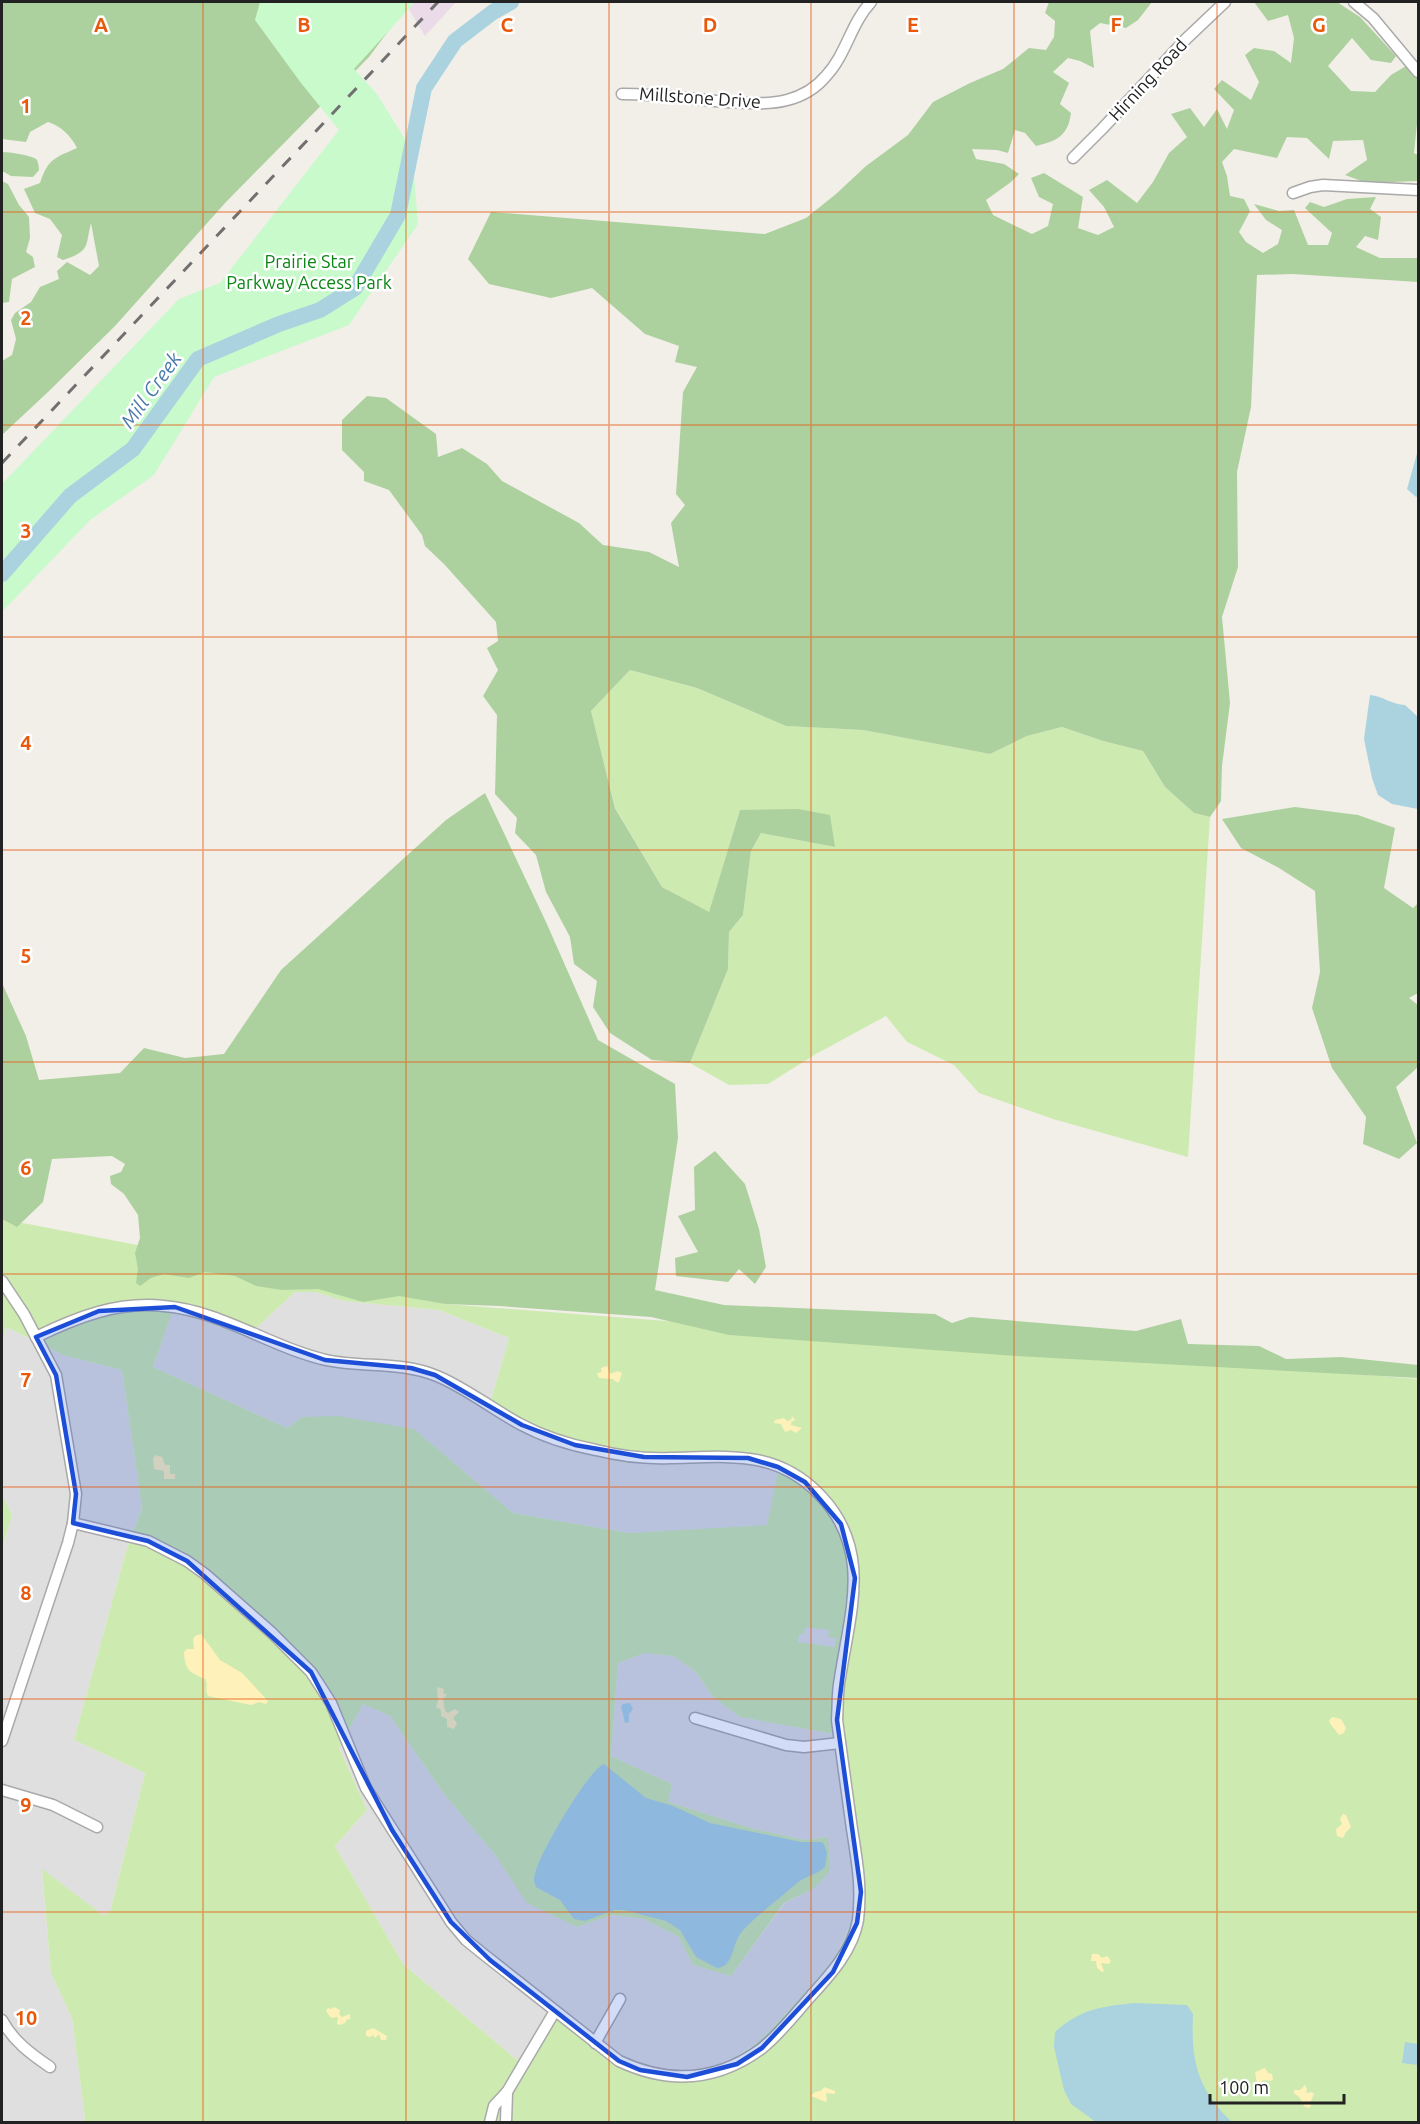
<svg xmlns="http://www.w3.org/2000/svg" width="1420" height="2124" viewBox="0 0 1420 2124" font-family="Ubuntu,sans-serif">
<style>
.residential{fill:#e0dfdf}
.industrial{fill:#ebdbe8}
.grass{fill:#cdebb0;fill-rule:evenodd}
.forest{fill:#add19e}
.sand{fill:#fff1ba}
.park{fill:#c8facc}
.parking{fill:#e2e2e2}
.water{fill:#aad3df}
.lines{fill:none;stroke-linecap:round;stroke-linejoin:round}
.river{stroke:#aad3df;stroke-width:16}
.street-casing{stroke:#a9a9a9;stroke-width:13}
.street{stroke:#fff;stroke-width:10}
.rail{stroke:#707070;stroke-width:3;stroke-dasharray:12 12;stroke-linecap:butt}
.marked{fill:#1d4ed8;fill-opacity:0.2;stroke:#1d4ed8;stroke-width:4.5;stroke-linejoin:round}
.grid{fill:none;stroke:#e8590c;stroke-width:1.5;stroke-opacity:0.55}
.labels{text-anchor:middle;stroke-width:5;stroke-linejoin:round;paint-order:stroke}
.street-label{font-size:18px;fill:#222;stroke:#fff}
.park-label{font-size:18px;fill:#0c8416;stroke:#fff}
.water-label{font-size:20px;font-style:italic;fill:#4a7aab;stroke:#fff}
.grid-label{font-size:20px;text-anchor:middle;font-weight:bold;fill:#e8590c;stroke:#fff;stroke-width:5;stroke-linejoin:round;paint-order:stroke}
</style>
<rect width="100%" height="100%" fill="#f2efe9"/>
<g class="residential">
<path d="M295 1292H315L344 1301 439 1310 509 1338 488 1410 663 1462H744L779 1471 767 1526 629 1533 513 1513 414 1429 302 1417 287 1428 153 1367 172 1313 198 1318 245 1337Z"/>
<path d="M6 1327 63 1355 122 1370 142 1508 127 1548 74 1740 145 1773 110 1912 103 1915 42 1870 51 1973 72 2018 85 2118 83 2122H2V1549L12 1515 2 1494V1344Z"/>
<path d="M645 1653 674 1656 696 1672 712 1696 740 1717 834 1734 856 1893 854 1917 833 1962 761 2040 726 2063 700 2070 665 2071 641 2064 616 2053 517 2060 403 1964 335 1846 367 1810 339 1748 363 1704 390 1716 444 1794 496 1856 576 1927 612 1915 644 1919 679 1937 693 1965 731 1976 785 1903 813 1889 828 1837 805 1840 754 1829 668 1802 672 1784 611 1756 618 1663Z"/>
</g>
<path class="industrial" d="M415 2H456L425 36 408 8Z"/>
<g class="grass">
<path d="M630 670 697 688 786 726 863 730 990 754 1027 736 1062 727 1103 741 1143 751 1165 787 1194 813 1210 817 1188 1157 1053 1119 979 1093 954 1065 907 1042 886 1016 816 1054 768 1084 729 1085 690 1063 728 969 729 932 743 915 751 851 761 833 835 847 740 810 709 913 662 887 615 807 591 711Z"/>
<path d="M2 1219 445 1304 1418 1379V2122H83L85 2118 72 2018 51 1973 42 1869 103 1915 110 1912 145 1773 74 1740 127 1548 142 1508 122 1370 63 1355 6 1327 2 1344ZM295 1292H315L344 1301 439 1310 509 1338 488 1410 522 1432 568 1450 627 1463 744 1462 778 1471 767 1525 629 1533 513 1513 414 1429 338 1416 302 1417 287 1428 153 1367 172 1313 198 1318 246 1337ZM645 1653 673 1656 696 1672 712 1696 740 1717 834 1734 856 1893C851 1946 830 1965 796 2002 785 2014 774 2027 762 2038 723 2075 659 2082 614 2052 596 2039 578 2023 561 2009L517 2060 403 1964 335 1846 367 1810 339 1748 363 1704 390 1716 444 1794 496 1856 527 1903 577 1927 612 1915 644 1919 679 1937 693 1965 731 1976 784 1903 813 1889 830 1872 828 1837 805 1840 754 1829 668 1802 672 1784 611 1756 618 1663Z"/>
<path d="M2 1494 12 1515 2 1549Z"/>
</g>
<g class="forest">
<path d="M2 2H410L369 57 226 202 115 326 48 392 2 435V361L12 355 16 339 11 320 15 313 31 302 40 287 59 279 57 271 67 262 90 275 99 266 91 223C85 246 91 251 63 260L57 257 62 235 50 219 35 213 24 189 40 183C48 159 54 158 77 148 71 136 61 126 48 122L30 132 26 142 2 139Z"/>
<path d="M1049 2H1152L1138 20 1126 28 1100 23 1090 31 1094 68 1080 61 1068 58 1053 72 1069 83 1060 104 1071 113C1068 136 1057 141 1036 146L1025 133 1015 130 1008 153 997 150 972 149 976 159 1004 164 1019 174 1011 182 986 200 993 215 1032 234 1048 226 1053 204 1039 197 1031 178 1044 173 1083 197 1078 228 1098 235 1114 227 1104 207 1089 190 1107 180 1137 203 1153 182 1169 153 1187 137 1171 114 1190 108 1204 127 1217 109 1227 129 1234 110 1214 89 1222 80 1251 100 1259 82 1245 55 1254 48 1274 51 1291 63 1294 38 1288 15 1268 21 1254 2H1337L1360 17 1396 56 1391 63 1371 60 1352 38 1328 66 1351 91 1375 92 1391 75 1406 66 1418 79V114L1414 153 1418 155V181L1367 183 1345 175 1367 160 1363 140 1333 141 1329 159 1307 138 1287 137 1277 158 1234 149 1222 162 1227 176 1230 196 1244 199 1250 211 1239 232 1246 242 1263 253 1278 244 1282 230 1266 220 1254 204 1279 211 1294 210 1308 245H1328L1332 233 1305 208 1310 202 1324 207 1347 199 1376 197 1370 209 1381 217 1378 240 1365 236 1356 247 1380 258H1418V282L1293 274 1257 275 1251 407 1237 472 1238 567 1222 617 1230 703 1222 766 1221 801 1210 817 1194 813 1165 787 1143 751 1103 741 1062 727 1027 736 990 754 863 730 786 726 697 688 630 670 591 711 615 808 662 887 709 912 740 810 798 809 830 815 835 847 761 833 751 851 743 915 729 932 728 969 690 1063 652 1060 610 1033 593 1007 597 981 574 964 570 937 546 892 536 855 515 833 517 818 495 794 497 715 483 696 498 670 487 648 498 641 496 622 444 564 425 546 422 535 389 490 364 481V472L342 450V420L367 396 386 398 436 434 438 457 462 448 487 464 502 481 579 523 603 545 649 552 679 567 671 523 685 505 676 494 683 392 697 367 675 362 679 346 645 334 592 288 551 298 489 284 468 259 491 212 765 234 806 218 836 194 866 166 908 135 933 102 970 83 1003 69 1029 48 1046 50 1054 37 1055 21 1045 13Z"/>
<path d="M2 152C8 152 33 155 37 160 38 162 39 168 39 170L33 177 11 176 2 171Z"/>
<path d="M2 181 8 184 19 205 29 217 30 238 26 252 33 257 35 267 12 279 9 302 2 303Z"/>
<path d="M485 793 546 922 598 1040 675 1084 678 1138 655 1290 724 1305 935 1314 952 1323 970 1317 1136 1331 1181 1319 1188 1344 1259 1346 1286 1359 1341 1357 1418 1365V1378L1016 1356 729 1335 651 1317 499 1306 445 1304 399 1296 363 1302 318 1289 282 1290 256 1286 235 1276 205 1272 189 1278 164 1274 151 1278 140 1286 136 1283 138 1269 135 1253 140 1238 138 1215 124 1194 111 1184 110 1176 121 1172 125 1164 112 1156 52 1159 43 1202 17 1227 2 1219V983L26 1036 39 1080 120 1073 144 1048 185 1058 224 1054 281 970 446 820Z"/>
<path d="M1295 807 1358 815 1395 828 1384 888 1413 908 1418 903V993L1409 998 1418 1005V1067L1396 1087 1417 1143 1399 1159 1363 1144 1366 1117 1332 1068 1312 1008 1320 972 1315 891 1279 868 1241 848 1222 819Z"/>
<path d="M715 1151 745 1184 759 1229 766 1267 755 1284 739 1269 728 1282 676 1276 675 1258 698 1252 678 1216 695 1210 694 1167Z"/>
</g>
<g class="sand">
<path d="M607 1366 610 1374 618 1371 622 1373 619 1382H616L613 1379 599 1378 597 1373 602 1372 601 1368Z"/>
<path d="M792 1416 795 1420 791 1422V1425L802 1428 796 1433 791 1430 785 1432 781 1424 774 1423 775 1420 784 1418 787 1421 791 1420Z"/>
<path d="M156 1455 162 1457 165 1465H170V1474H175V1479H164V1471L154 1469 153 1458Z"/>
<path d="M201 1634 220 1660 242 1673 268 1701 266 1704 259 1702 251 1705 208 1696C204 1690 209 1685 205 1679 189 1672 185 1670 184 1652L187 1649H194L193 1640 195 1636Z"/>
<path d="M437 1687 444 1689 443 1693 447 1695 443 1699 445 1711 448 1713 455 1709 459 1712 453 1718 457 1723 454 1729 447 1727V1719L441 1716V1710L436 1707 438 1701Z"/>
<path d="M1332 1717 1341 1719 1346 1728 1344 1733 1339 1735C1337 1732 1330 1724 1329 1721Z"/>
<path d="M1343 1814 1346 1815 1351 1827 1346 1832 1343 1838 1337 1836 1336 1829 1342 1824 1340 1819Z"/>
<path d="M1092 1954H1098L1102 1958 1107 1956 1111 1961 1109 1964 1101 1963 1104 1971 1102 1972 1097 1968 1096 1961H1091Z"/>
<path d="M334 2007 340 2010 339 2014 342 2017 350 2014V2020L347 2019 345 2023 340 2025 337 2024 338 2017 331 2018 326 2011 328 2008 331 2009Z"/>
<path d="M373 2028 387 2036 386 2040H381L379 2034 375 2038 373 2035 370 2037 366 2036V2031Z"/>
<path d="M1265 2068 1268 2073 1272 2074 1273 2080 1270 2081 1264 2080 1257 2084 1255 2072Z"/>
<path d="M1305 2085 1307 2089 1306 2093 1312 2092 1314 2094 1310 2103 1311 2106 1308 2108 1304 2106 1300 2098 1294 2093V2090H1300Z"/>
<path d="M824 2087 835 2091V2094L826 2093 827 2101 826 2102 811 2096 815 2092 821 2091Z"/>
</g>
<path class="park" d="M260 2H415L354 69 377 94 412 151 418 224 349 325 214 377 154 475 90 520 2 612V484L179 299 220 283 339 130 301 83 255 20Z"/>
<path class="parking" d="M805 1627 829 1630 828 1637 836 1638 835 1647 798 1642 799 1634H804Z"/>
<g class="water">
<path d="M1418 450V496L1416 497 1407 489Z"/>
<path d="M1370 695C1383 696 1392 705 1405 705L1418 717V809L1392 804 1378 795 1372 778 1364 739Z"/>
<path d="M630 1703 633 1709 629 1714V1722L625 1723 621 1706 623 1704Z"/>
<path d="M604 1764 646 1798 673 1806 710 1823 801 1842H821L824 1844 827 1853 825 1867C817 1875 805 1876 797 1883 781 1897 764 1910 748 1925 745 1928 741 1932 739 1936 732 1947 733 1967 717 1968L696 1957 680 1930 666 1921 624 1910H614L585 1921 574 1919 560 1900 536 1887C534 1883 533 1879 535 1874 538 1856 588 1770 604 1764Z"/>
<path d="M1136 2003 1187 2005 1193 2014C1191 2061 1197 2089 1232 2122H1096L1071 2104 1064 2090 1054 2047 1055 2032C1080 2009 1103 2006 1136 2003Z"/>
<path d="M1405 2042 1418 2044V2065L1402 2063Z"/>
</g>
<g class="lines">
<path class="river" d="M2 574 70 496 133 449 198 359 279 324 320 310 355 288 398 215 424 88 455 41 493 12 511 2"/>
<defs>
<g id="street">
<path d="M1354 2 1373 18 1418 72"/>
<path d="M622 94C657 94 693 99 728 102 747 103 769 105 787 100 803 96 816 88 826 76 846 55 851 23 871 2"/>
<path d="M1073 158 1102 129 1186 39 1225 2"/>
<path d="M1293 193 1310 187 1323 185 1418 190"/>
<path d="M2 1281 24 1314 56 1375 76 1494 73 1523 68 1543 2 1741"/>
<path d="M36 1337C77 1317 118 1301 164 1306 222 1311 270 1347 326 1360 363 1368 401 1361 437 1376 466 1388 492 1409 520 1424 544 1437 570 1445 596 1450 620 1456 645 1459 670 1458 727 1457 776 1449 820 1495 873 1550 850 1612 840 1678 837 1692 838 1706 837 1720 842 1757 847 1793 852 1829 857 1861 862 1887 858 1920 853 1950 831 1974 811 1996 795 2014 779 2035 761 2049 716 2082 668 2084 619 2061L482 1953 466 1940 451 1922 366 1788 331 1703 311 1672 271 1632 205 1574 187 1561 148 1541 73 1523"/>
<path d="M695 1718 786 1745 804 1747 840 1743"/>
<path d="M2 1790 53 1805 97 1827"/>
<path d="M2 2020C13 2041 31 2054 50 2067"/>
<path d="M595 2043 620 1999"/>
<path d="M490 2122 494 2106 507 2092 555 2011"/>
<path d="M506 2122 507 2092"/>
</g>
</defs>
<use href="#street" class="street-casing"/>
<use href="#street" class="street"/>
<path class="rail" d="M2 463 438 2"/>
</g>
<path class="marked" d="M175 1307 325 1360 411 1368 435 1375 522 1425 575 1445 644 1457 748 1458 778 1467 805 1482 841 1524 855 1578 837 1720 861 1892 857 1923 833 1972 762 2048 737 2064 687 2077 640 2070 619 2061 490 1960 451 1922 392 1830 311 1672 187 1561 148 1541 73 1523 76 1494 56 1375 36 1337 99 1311Z"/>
<path class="grid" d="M203 2V2122M406 2V2122M609 2V2122M811 2V2122M1014 2V2122M1217 2V2122M2 212H1418M2 425H1418M2 637H1418M2 850H1418M2 1062H1418M2 1274H1418M2 1487H1418M2 1699H1418M2 1912H1418"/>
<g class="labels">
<g class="street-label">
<text transform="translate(1148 80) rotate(-47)" y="6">Hirning Road</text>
<text transform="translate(700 98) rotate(4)" y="6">Millstone Drive</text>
</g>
<g class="park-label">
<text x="309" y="268">Prairie Star<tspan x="309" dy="21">Parkway Access Park</tspan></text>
</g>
<g class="water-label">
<text transform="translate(151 390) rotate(-54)" y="7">Mill Creek</text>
</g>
</g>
<g class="grid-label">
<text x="101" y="32">A</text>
<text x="304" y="32">B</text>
<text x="507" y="32">C</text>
<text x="710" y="32">D</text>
<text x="913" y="32">E</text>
<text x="1116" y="32">F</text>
<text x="1319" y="32">G</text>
<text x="26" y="113">1</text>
<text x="26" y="325">2</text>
<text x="26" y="538">3</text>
<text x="26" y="750">4</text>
<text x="26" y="963">5</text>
<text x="26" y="1175">6</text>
<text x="26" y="1387">7</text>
<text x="26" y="1600">8</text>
<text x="26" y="1812">9</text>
<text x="26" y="2025">10</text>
</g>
<rect width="1420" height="2124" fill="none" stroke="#222222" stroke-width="6"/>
<path d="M1210 2094v9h134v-9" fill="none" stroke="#222222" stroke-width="3"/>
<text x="1219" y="2094" font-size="18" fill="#222222" stroke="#ffffff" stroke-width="4.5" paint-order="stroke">100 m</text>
</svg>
